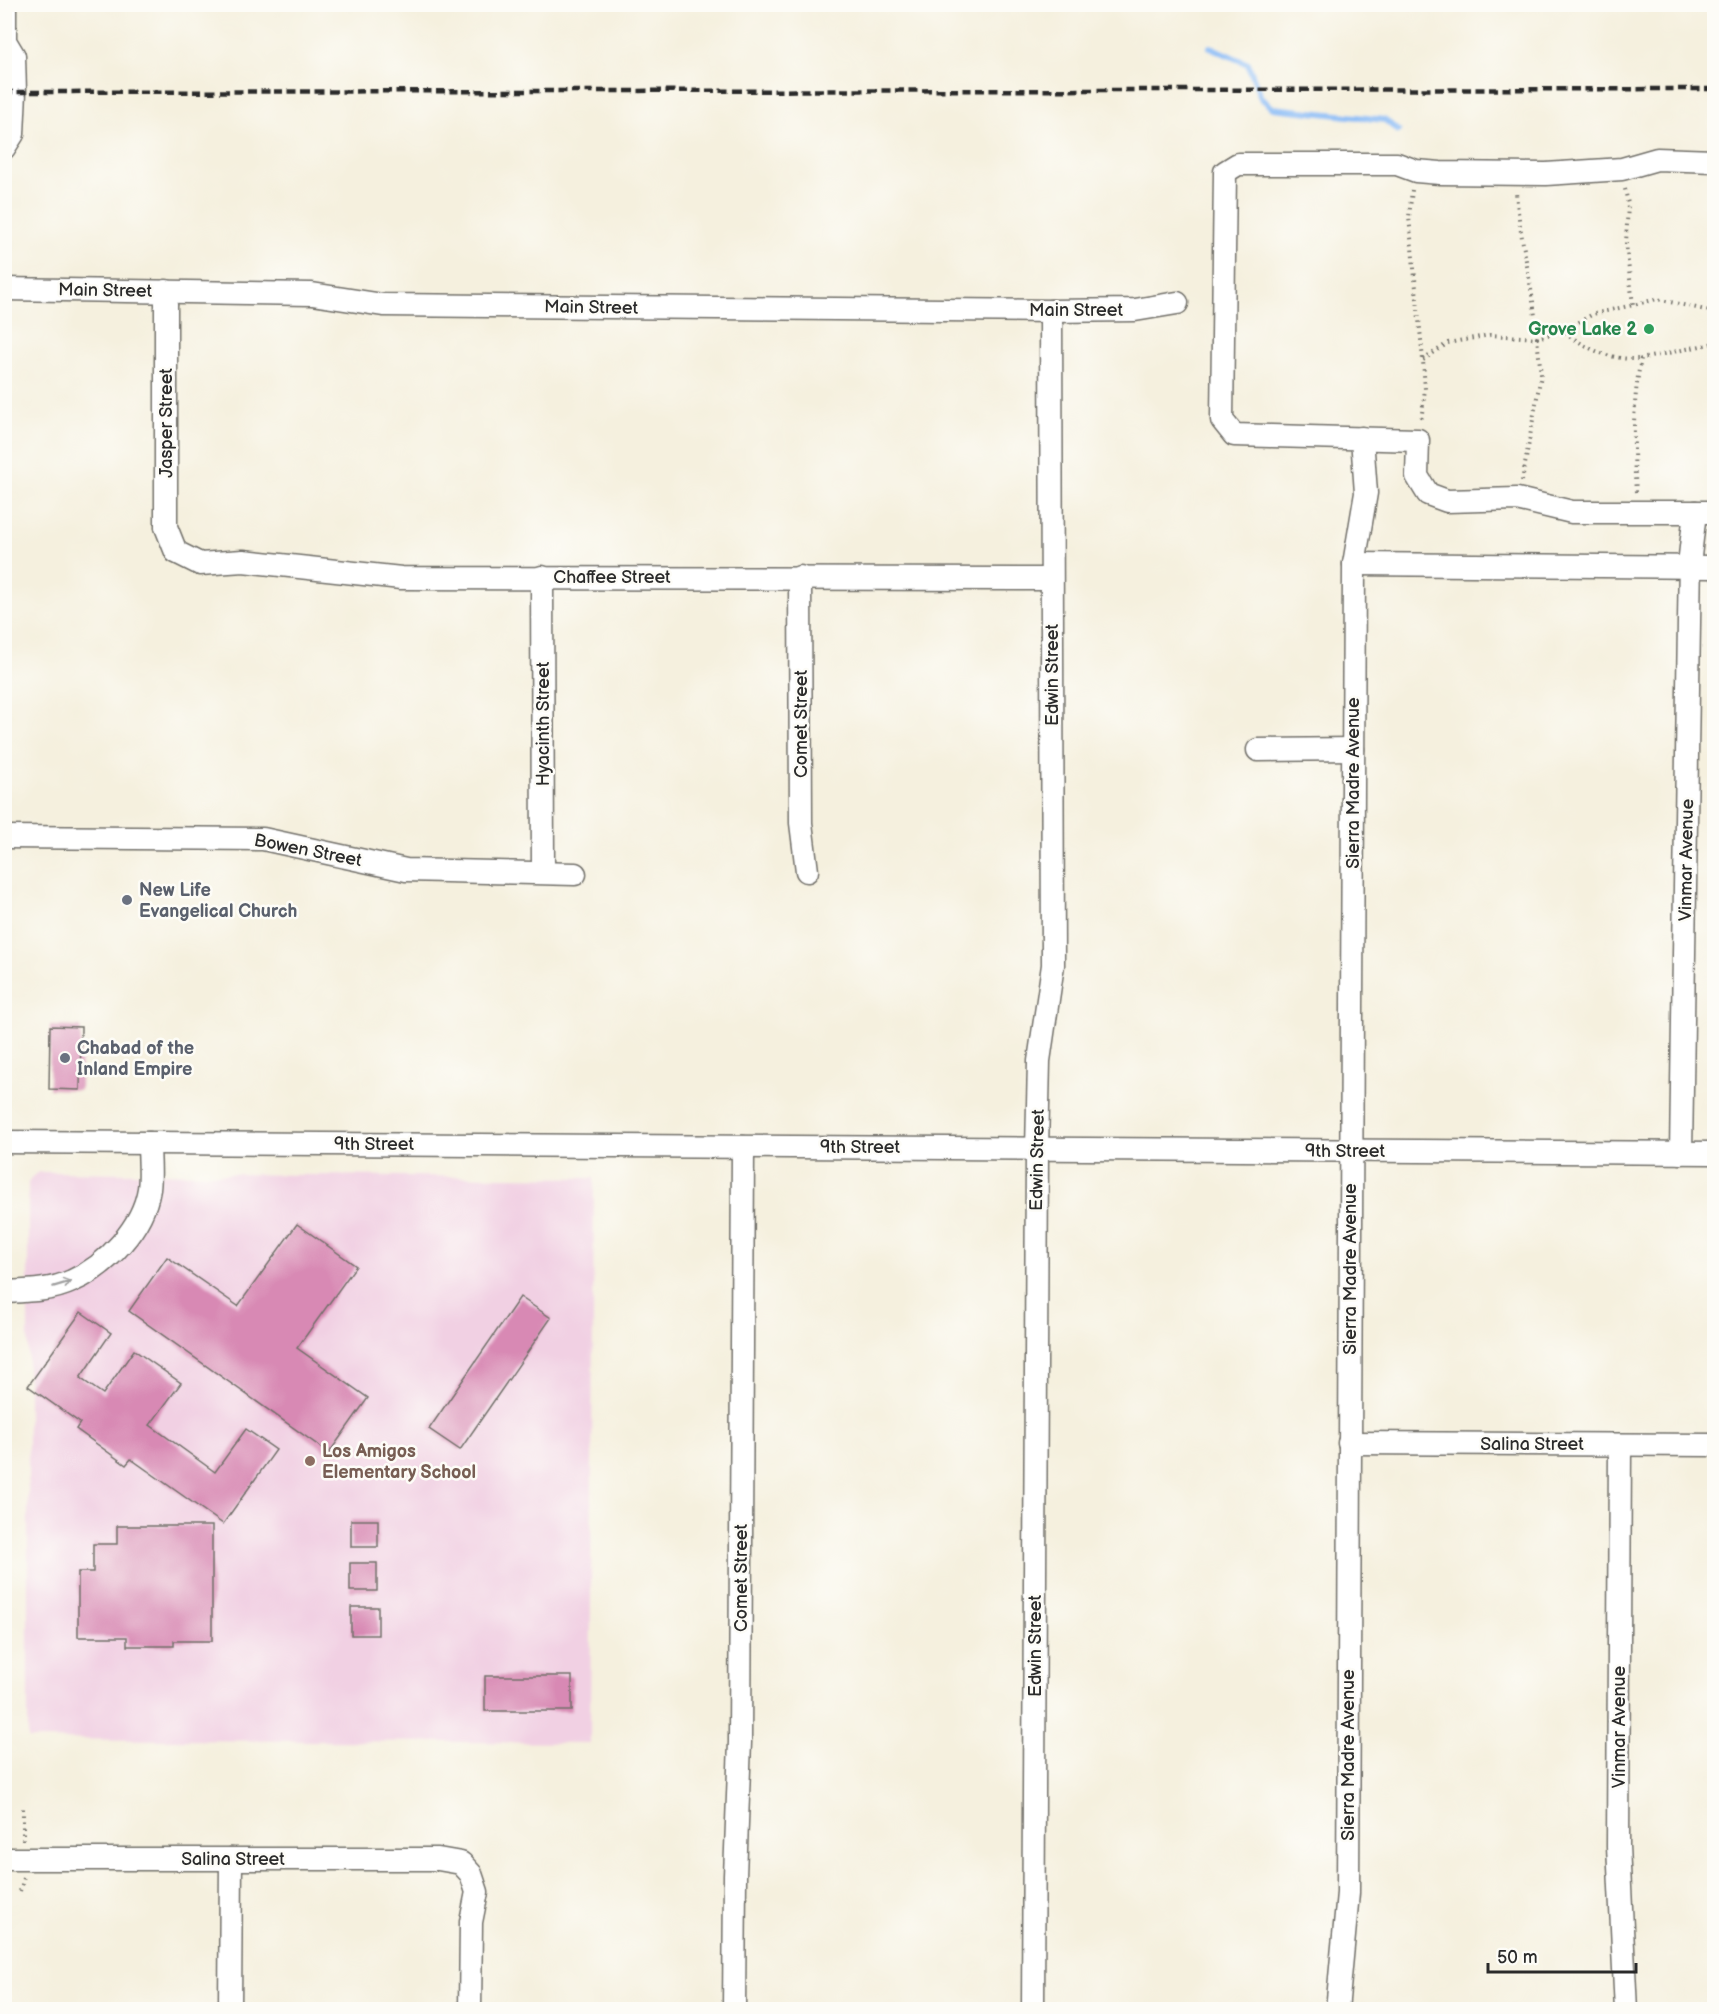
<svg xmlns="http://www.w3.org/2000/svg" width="1719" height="2014" viewBox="0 0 1719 2014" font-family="'Balsamiq Sans',sans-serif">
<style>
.built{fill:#f1d0e3}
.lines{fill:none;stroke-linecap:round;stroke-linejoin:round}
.stream{stroke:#89bbf6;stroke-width:6}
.building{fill:#d889b4}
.minor-casing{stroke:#72706a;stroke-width:25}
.path{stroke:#72706a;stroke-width:4;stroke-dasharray:1.5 4.5;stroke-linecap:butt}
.minor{stroke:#fff;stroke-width:22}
.rail{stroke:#2b2b2b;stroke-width:4.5;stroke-dasharray:9 4.5;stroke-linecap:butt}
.oneway{stroke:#a0a0a0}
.leisure-dot{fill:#2e9e5b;stroke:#fdfcf7;stroke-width:2}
.worship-dot{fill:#6b7280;stroke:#fdfcf7;stroke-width:2}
.education-dot{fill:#8d6e63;stroke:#fdfcf7;stroke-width:2}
.labels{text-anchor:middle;stroke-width:5;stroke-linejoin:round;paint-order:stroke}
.street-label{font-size:18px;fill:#2b2b2b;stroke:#fdfcf7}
.leisure-label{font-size:18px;font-weight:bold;fill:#27864d;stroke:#fdfcf7;text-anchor:end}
.worship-label{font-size:18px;font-weight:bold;fill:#5b616d;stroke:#fdfcf7;text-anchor:start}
.education-label{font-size:18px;font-weight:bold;fill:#785e54;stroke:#fdfcf7;text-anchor:start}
</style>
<rect width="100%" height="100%" fill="#fdfcf7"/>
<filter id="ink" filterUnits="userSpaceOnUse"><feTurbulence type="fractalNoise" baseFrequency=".0167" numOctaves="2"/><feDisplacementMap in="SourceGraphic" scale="12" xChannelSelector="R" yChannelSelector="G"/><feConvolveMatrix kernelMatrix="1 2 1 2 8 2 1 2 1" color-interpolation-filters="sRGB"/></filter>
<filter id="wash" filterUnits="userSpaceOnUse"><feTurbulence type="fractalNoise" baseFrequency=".008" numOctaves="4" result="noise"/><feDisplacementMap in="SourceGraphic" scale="24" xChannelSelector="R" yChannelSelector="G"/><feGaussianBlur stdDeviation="1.35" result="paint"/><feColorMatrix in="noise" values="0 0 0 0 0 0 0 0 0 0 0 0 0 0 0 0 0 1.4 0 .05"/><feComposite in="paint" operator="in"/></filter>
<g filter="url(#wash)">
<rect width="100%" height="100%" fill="#f5f0de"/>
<path class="built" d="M40 1172 594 1178 590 1743 28 1739V1183L33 1176Z"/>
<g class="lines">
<path class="stream" d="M1210 47 1248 64 1261 98 1273 108 1385 120 1398 131"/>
</g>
<g id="blocks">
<g class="building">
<path d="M50 1026 81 1027 80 1090 49 1089Z"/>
<path d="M297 1224 356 1266 297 1348 368 1398 329 1453 129 1311 167 1257 238 1306Z"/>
<path d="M520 1297 551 1318 460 1450 429 1429Z"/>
<path d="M81 1312 111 1333 80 1378 103 1394 134 1350 181 1383 150 1425 215 1472 246 1429 276 1450 223 1524 131 1459 126 1465 76 1429 80 1423 28 1386Z"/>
<rect x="351" y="1520" width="27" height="27"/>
<path d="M117 1526H212V1641H174V1646H127V1637H78V1572H93V1544H117Z"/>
<rect x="350" y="1563" width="27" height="28"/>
<rect x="351" y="1607" width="27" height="28"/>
<rect x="485" y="1676" width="87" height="35"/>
</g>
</g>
</g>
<g filter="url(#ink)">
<use href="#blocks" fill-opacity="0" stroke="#72706a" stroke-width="1.5"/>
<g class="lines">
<defs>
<g id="minor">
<path d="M4 148 13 134 15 92 14 56 5 41V4"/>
<path d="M1714 161 1657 159 1622 169 1546 174 1440 173 1416 171 1397 164H1238L1225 172 1222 420 1234 435 1418 440 1417 476 1428 494 1447 501 1517 499 1572 512H1714"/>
<path d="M4 289 312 294 383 305 1051 311 1135 310 1177 303"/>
<path d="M166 291V527L176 552 200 564 243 561 401 578 1051 579"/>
<path d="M1354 564 1714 567"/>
<path d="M542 577 543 871"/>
<path d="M800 577 801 823 807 871"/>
<path d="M1258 750 1353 749"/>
<path d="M4 837 263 839 406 870 575 874"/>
<path d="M4 1142 1714 1153"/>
<path d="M1681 1153 1690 556 1695 512"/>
<path d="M4 1292C27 1291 51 1291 72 1281 107 1266 143 1227 149 1189 151 1174 149 1157 149 1143"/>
<path d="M1349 1443 1714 1445"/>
<path d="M1620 1445 1618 1846 1626 2010"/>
<path d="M4 1859H438L461 1863 471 1874 477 1892 471 1922 470 2010"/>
<path d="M230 2010 231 1859"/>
<path d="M734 2010 735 1876 740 1742 743 1147"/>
<path d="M1033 2010 1037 1149 1039 1061 1053 965 1051 311"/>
<path d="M1337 2010 1348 1893 1354 564 1366 493 1362 438"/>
</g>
</defs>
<use href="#minor" class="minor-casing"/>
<g class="path">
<path d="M1625 189 1628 204 1626 244 1633 305 1657 299 1714 312"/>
<path d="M1412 190 1409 217 1423 360 1425 389 1421 421"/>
<path d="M1563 331 1593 314 1633 305"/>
<path d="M1423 360 1448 343 1490 335 1537 338C1534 289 1520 242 1516 192"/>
<path d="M1522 481 1541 375 1537 338 1563 331C1589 350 1609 360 1641 359"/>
<path d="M1636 492C1633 447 1632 404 1641 359L1714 343"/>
<path d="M23 1840V1805"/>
<path d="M20 1891 24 1878"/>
</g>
<use href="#minor" class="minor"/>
<path class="rail" d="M4 92 1714 89"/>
</g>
<defs><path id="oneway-shaft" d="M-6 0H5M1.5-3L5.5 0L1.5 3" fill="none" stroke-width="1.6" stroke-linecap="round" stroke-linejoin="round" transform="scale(1.5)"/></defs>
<use class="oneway" href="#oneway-shaft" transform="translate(62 1284) rotate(-17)"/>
</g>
<circle class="leisure-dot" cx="1649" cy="329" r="6"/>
<g class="worship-dot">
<circle cx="127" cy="900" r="6"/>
<circle cx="65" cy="1058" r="6"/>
</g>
<circle class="education-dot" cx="310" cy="1461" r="6"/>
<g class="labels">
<g class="street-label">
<text transform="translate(105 290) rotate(1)" y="6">Main Street</text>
<text transform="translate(591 307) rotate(1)" y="6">Main Street</text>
<text x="1076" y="316">Main Street</text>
<text transform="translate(166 423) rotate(-90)" y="6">Jasper Street</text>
<text x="612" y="583">Chaffee Street</text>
<text transform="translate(1052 675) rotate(-90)" y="6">Edwin Street</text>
<text transform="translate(543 724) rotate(-90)" y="6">Hyacinth Street</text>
<text transform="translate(801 724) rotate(-90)" y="6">Comet Street</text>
<text transform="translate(1353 783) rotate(-90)" y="6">Sierra Madre Avenue</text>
<text transform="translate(308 850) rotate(11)" y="6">Bowen Street</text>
<text transform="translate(1686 860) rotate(-89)" y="6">Vinmar Avenue</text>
<text x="374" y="1150">9th Street</text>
<text x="860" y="1153">9th Street</text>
<text x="1345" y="1157">9th Street</text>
<text transform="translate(1037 1160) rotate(-89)" y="6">Edwin Street</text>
<text transform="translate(1350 1269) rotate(-90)" y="6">Sierra Madre Avenue</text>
<text x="1532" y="1450">Salina Street</text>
<text transform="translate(741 1578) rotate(-90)" y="6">Comet Street</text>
<text transform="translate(1035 1646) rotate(-90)" y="6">Edwin Street</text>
<text transform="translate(1619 1727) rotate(-90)" y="6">Vinmar Avenue</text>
<text transform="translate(1348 1755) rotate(-90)" y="6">Sierra Madre Avenue</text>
<text x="233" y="1865">Salina Street</text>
</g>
<g class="leisure-label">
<text x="1637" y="335">Grove Lake 2</text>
</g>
<g class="worship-label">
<text x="139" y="896">New Life<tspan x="139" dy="21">Evangelical Church</tspan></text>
<text x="77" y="1054">Chabad of the<tspan x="77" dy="21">Inland Empire</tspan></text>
</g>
<g class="education-label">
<text x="322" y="1457">Los Amigos<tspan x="322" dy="21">Elementary School</tspan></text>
</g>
</g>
<rect width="1719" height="2014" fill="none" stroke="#fdfcf7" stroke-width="24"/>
<path d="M1488 1963v9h148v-9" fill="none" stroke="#2b2b2b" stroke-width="3"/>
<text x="1497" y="1963" font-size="18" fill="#2b2b2b" stroke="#fdfcf7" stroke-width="4.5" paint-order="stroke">50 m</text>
</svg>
